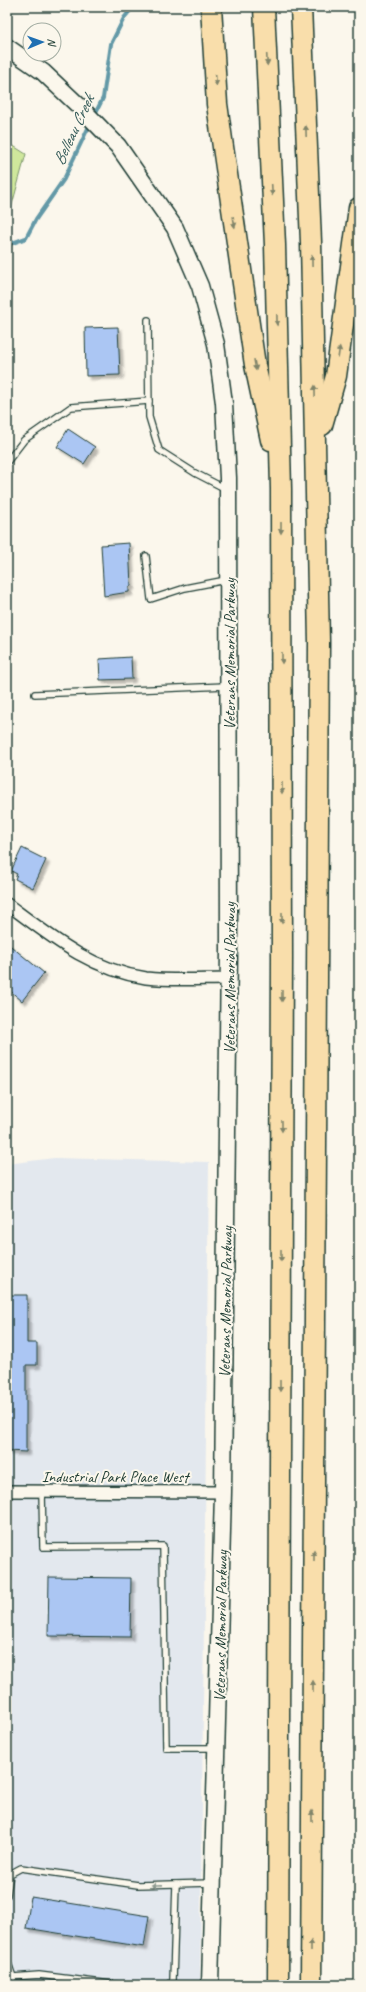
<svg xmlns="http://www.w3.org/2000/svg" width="366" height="1992" viewBox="0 0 366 1992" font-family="Caveat,sans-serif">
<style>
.built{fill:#e3e8ee}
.green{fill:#cfe79c;stroke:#779268}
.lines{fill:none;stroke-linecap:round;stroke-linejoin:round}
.stream{stroke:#6499a7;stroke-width:4}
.building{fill:#abc6f3;stroke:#1f3d34;filter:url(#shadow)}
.lane-casing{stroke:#1f3d34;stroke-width:8}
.street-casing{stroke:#1f3d34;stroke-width:14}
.secondary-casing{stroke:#1f3d34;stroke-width:19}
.highway-casing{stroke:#1f3d34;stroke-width:23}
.lane{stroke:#fbf7ec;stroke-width:5.5}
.street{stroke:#fbf7ec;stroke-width:11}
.secondary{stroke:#fbf7ec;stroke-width:16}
.highway{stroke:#f9deab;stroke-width:20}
.oneway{fill:#81856a}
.oneway2{fill:#8d9a90}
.labels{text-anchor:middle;stroke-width:4;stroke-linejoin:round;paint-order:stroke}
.street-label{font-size:16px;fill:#1f3d34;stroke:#fbf7ec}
.water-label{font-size:17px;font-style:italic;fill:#365c5a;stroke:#fbf7ec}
</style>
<defs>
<filter id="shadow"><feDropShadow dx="3.5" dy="3.5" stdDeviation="1" flood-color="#0004"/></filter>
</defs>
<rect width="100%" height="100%" fill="#fbf7ec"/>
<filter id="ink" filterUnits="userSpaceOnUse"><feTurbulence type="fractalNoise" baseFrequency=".025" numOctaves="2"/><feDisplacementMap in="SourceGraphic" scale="8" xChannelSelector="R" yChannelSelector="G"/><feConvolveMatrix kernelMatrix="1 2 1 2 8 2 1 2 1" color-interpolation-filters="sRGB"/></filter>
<g filter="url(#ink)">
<path class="built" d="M54 1158 209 1162 200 1985H7V1164Z"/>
<path class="green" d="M7 142 26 154 7 223Z"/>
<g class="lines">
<g class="stream">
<path d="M94 116 103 98 111 44 124 18 133 7"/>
<path d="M7 245 26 238 36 219 64 179 90 124"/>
</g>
</g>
<g class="building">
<path d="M118 327 120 375 86 376 85 328Z"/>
<path d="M68 429 95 447 84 464 57 447Z"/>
<path d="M129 543 131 586 129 587V592L104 596 101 545Z"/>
<path d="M131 657 132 679 100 680 99 659Z"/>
<path d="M22 848 46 860 33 888 15 879 17 874 11 871Z"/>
<path d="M7 943 44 973 22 1001 7 988Z"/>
<path d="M7 1295H27V1343H37V1365H26V1452L7 1451Z"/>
<path d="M49 1577 131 1578 130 1637 48 1636Z"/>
<path d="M31 1897 149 1916 144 1947 26 1928Z"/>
</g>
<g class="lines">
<defs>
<g id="lane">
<path d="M148 320 149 417 159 450 195 473 226 489"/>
<path d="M7 462 24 440 71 407 149 401"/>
<path d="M146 556 151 599 185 588 226 580"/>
<path d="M35 694 226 686"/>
<path d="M42 1491 43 1547 163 1546 166 1748H214"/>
<path d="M7 1895 10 1874 21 1868 138 1885 211 1883"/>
<path d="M7 1960 13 1977 11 1985"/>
<path d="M13 1977 39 1975 119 1985"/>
<path d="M170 1985 173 1980 176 1884"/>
</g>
<g id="street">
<path d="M7 904C50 936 91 970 146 978 173 981 202 979 229 979"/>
<path d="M7 1491 223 1492"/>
</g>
<path id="secondary" d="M7 47 43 72 79 106 118 146 175 228 200 286 216 344 224 403 228 478 229 949 223 1492 210 1985"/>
<g id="highway">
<path d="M211 7 217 104 223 147 255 365 271 440"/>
<path d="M264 7 275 245 281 489 282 957 278 1985"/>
<path d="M301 7 311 242 319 643 311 1985"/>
<path d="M322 425 336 376 359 208"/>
</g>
</defs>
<use href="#lane" class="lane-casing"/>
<use href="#street" class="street-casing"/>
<use href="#secondary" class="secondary-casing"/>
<use href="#highway" class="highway-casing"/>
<use href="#lane" class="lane"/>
<use href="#street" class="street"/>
<use href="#secondary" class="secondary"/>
<use href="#highway" class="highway"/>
</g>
<defs><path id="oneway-solid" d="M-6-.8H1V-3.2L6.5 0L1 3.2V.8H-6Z"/></defs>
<g class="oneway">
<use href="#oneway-solid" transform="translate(267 60) rotate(87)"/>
<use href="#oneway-solid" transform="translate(216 80) rotate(86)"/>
<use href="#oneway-solid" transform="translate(306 131) rotate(-92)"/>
<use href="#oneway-solid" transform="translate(272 190) rotate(87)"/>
<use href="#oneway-solid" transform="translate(234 222) rotate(81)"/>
<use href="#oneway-solid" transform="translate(312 261) rotate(-91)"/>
<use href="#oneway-solid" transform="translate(277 320) rotate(89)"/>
<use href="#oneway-solid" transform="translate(339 352) rotate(-82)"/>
<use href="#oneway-solid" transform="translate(255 365) rotate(80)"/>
<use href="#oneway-solid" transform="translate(315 391) rotate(-91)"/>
<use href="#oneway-solid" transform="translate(281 528) rotate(90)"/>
<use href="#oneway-solid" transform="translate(282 658) rotate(90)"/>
<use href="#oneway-solid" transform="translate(282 788) rotate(90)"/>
<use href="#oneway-solid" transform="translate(282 918) rotate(90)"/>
<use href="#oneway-solid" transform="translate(282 996) rotate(90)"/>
<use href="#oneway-solid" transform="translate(282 1126) rotate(90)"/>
<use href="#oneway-solid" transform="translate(281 1256) rotate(90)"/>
<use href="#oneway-solid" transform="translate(280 1386) rotate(90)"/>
<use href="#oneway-solid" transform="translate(314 1556) rotate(-90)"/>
<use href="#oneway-solid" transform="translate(313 1686) rotate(-90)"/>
<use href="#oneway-solid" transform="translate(312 1816) rotate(-90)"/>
<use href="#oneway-solid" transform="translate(311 1946) rotate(-90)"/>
</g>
<use class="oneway2" href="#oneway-solid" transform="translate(157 1885) rotate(179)"/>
</g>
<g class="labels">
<g class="street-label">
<text transform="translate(229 654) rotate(-90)" y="6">Veterans Memorial Parkway</text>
<text transform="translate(229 978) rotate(-90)" y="6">Veterans Memorial Parkway</text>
<text transform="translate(225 1302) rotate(-89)" y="6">Veterans Memorial Parkway</text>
<text x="115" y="1482">Industrial Park Place West</text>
<text transform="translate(220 1626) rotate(-89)" y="6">Veterans Memorial Parkway</text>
</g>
<g class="water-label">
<text transform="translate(73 130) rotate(-65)" y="6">Belleau Creek</text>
</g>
</g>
<rect width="366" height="1992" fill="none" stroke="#fbf7ec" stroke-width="24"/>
<rect x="12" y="12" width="342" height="1968" fill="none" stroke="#1f3d34" stroke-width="1.5" filter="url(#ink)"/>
<g transform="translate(42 42) rotate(88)"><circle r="19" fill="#fbf7ec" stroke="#a3ada2"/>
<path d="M0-3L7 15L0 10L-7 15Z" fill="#1f6fb2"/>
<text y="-6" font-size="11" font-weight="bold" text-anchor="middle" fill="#1f3d34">N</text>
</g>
</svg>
